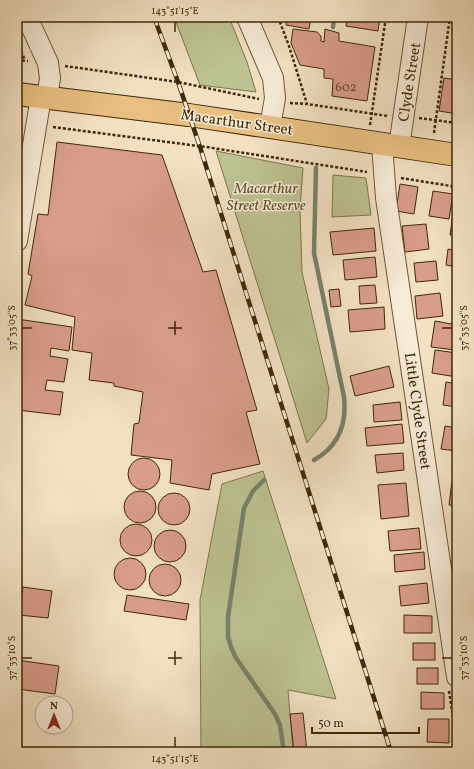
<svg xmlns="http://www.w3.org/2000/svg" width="474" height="769" viewBox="0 0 474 769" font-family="Vollkorn,serif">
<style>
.green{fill:#bdc292;stroke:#7f764c}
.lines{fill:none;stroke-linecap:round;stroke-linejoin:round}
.stream{stroke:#77826c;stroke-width:4.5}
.building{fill:#d99d8b;stroke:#412905}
.minor-casing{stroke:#6d5734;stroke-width:22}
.major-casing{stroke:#412905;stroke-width:24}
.path{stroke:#412905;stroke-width:2.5;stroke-dasharray:3 2;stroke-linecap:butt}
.minor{stroke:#f7ecd8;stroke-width:20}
.major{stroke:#e9c082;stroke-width:22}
.rail-casing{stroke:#412905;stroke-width:4.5}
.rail{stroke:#f7ecd8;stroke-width:3;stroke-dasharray:9;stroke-linecap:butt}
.ticks{fill:none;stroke:#412905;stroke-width:1.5}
.labels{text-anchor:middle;stroke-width:3;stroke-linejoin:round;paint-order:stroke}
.number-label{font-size:13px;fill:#674626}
.street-label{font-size:15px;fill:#412905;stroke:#f7ecd8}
.park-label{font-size:15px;font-style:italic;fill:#604f28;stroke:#f7ecd8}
.neatline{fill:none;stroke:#412905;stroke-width:1.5}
.ticks-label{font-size:10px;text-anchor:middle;fill:#412905}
</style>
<rect width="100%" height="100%" fill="#f2e1c3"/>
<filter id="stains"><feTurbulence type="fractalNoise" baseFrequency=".005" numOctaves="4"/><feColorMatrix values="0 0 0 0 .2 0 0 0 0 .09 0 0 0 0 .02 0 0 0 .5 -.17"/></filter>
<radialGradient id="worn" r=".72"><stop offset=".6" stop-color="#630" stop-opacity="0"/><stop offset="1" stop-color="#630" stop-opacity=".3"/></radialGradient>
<g class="green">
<path d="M174 17H229L247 62 256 92 200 85Z"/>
<path d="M216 151 303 168 300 210 302 272 329 389 326 419 307 443Z"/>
<path d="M333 175 366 178 371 215 332 217Z"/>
<path d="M263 471 336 699 288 690 293 752H201L200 600 222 484Z"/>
</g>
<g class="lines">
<g class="stream">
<path d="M333 27 334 17"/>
<path d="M314 460C339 446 347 424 344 397L314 253 316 168"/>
<path d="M264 480 253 491 244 508 228 617V637L231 647 236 658 275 714 280 725 284 752"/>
</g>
</g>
<g class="building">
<path d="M287 17H311L309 29 286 25Z"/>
<path d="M348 17H380L378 31 346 26Z"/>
<path d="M455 26H457V41L453 40Z"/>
<path d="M293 29 317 32 321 36V41L324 42 325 29 339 33V41L375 47 367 101 332 96 333 79 324 78V69L300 65 291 43Z"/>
<path d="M444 78 457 80V114L439 111Z"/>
<path d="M57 142 162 155 203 272 216 270 257 410 246 412 260 464 212 474 209 490 170 483 172 460 131 455 134 424 139 423 143 392 114 386V383L89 380 92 353 72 350 75 317 25 305 32 276 28 274 38 214 48 215Z"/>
<path d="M400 184 418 187 414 214 396 211Z"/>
<path d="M433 191 453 194 449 219 429 216Z"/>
<path d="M455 201 457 202V236L450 235Z"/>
<path d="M426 224 429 249 405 252 402 226Z"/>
<path d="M374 228 376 251 333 255 330 232Z"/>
<path d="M448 249 457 251V267L446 265Z"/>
<path d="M375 257 377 277 345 280 343 260Z"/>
<path d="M436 261 438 280 416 282 414 263Z"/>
<path d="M375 285 377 303 360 304 359 286Z"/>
<path d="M339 289 341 306 331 307 329 290Z"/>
<path d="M440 293 443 316 417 319 415 296Z"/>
<path d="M384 307 385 329 350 332 348 310Z"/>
<path d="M17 319 72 327 69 351 51 348 50 356 68 359 64 382 47 380 45 390 63 392 60 415 17 410Z"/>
<path d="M435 321 457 325 455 350 431 347Z"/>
<path d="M435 350 457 353V377L432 373Z"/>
<path d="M389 366 394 387 355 396 350 376Z"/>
<path d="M446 382 457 384V407L443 405Z"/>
<path d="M400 402 402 420 374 422 373 405Z"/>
<path d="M402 424 404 443 367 446 365 428Z"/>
<path d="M445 426 457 428V451L441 449Z"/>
<path d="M403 453 404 470 377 473 375 455Z"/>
<path d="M454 455H457V470L452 469Z"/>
<circle cx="144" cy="474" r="16"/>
<path d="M452 481H457V506L449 505Z"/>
<path d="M406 483 409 516 381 519 378 485Z"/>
<circle cx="140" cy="507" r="16"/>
<circle cx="174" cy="509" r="16"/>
<path d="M453 524H457V545H455Z"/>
<circle cx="136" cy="540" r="16"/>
<path d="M419 528 421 549 390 551 388 531Z"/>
<circle cx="170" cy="546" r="16"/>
<path d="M424 552 425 569 395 572 394 555Z"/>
<circle cx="130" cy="574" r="16"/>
<circle cx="165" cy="580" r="16"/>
<path d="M427 583 429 603 401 606 399 586Z"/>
<path d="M23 587 52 591 48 618 19 615Z"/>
<path d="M127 595 189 604 186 620 124 611Z"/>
<path d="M404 615 432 616V633H404Z"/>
<rect x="413" y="643" width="22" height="17"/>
<path d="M17 660 59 666 55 694 17 689Z"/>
<rect x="417" y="668" width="21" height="16"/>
<path d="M421 692 444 693V709H421Z"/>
<path d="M303 713 307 752H294L290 714Z"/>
<path d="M428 719H449V743L427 742Z"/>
</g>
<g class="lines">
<defs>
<g id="minor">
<path d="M27 17 48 63 50 78 47 98"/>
<path d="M247 17 273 78 275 98 270 127"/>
<path d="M382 144 386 198 457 677"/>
<path d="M399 147 418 17"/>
<path d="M17 241 41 97"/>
</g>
<path id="major" d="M17 94 189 115 457 155"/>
</defs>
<use href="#minor" class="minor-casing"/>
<use href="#major" class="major-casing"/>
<g class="path">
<path d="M278 17 289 46 307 104"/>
<path d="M17 42 25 60"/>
<path d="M17 60 28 61"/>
<path d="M65 66 178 82 259 99"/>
<path d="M290 103 307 104 388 116"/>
<path d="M419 118 457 123"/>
<path d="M370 125 386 17"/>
<path d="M53 127 206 147 367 172"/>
<path d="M434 133 450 17"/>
<path d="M401 178 457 187"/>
<path d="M449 691 457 744"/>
</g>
<use href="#minor" class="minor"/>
<use href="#major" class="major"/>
<defs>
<path id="rail" d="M154 17 178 82 200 147 391 752"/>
</defs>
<use href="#rail" class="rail-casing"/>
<use href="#rail" class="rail"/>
</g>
<path class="ticks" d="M175 22V32M175 321V335M22 328H32M168 328H182M442 328H452M175 651V665M22 658H32M168 658H182M442 658H452M175 737V747"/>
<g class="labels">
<g class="number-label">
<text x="346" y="91">602</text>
</g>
<g class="street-label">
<text transform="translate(409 82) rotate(-81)" y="5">Clyde Street</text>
<text transform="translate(237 122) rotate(8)" y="5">Macarthur Street</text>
<text transform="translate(418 411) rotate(82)" y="5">Little Clyde Street</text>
</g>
<g class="park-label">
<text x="266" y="193">Macarthur<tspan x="266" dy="17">Street Reserve</tspan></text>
</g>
</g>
<rect width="474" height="769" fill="none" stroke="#f2e1c3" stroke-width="44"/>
<g transform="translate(54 715)"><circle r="19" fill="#f7ecd8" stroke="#ae9e84"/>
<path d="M0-3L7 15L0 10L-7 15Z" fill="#8f2418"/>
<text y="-6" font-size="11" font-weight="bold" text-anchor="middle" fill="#412905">N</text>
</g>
<path d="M312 727v6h107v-6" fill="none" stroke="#412905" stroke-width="2"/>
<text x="318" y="727" font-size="12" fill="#412905" stroke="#f7ecd8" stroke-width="3" paint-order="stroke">50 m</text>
<rect x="22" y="22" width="430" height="725" class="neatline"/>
<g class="ticks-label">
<text x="175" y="14">143°51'15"E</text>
<text transform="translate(11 328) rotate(-90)" y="4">37°33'05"S</text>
<text transform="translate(463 328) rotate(-90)" y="4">37°33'05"S</text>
<text transform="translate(11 658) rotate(-90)" y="4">37°33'10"S</text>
<text transform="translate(463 658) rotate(-90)" y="4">37°33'10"S</text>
<text x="175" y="762">143°51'15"E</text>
</g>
<rect width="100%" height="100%" filter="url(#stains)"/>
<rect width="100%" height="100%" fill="url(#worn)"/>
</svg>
